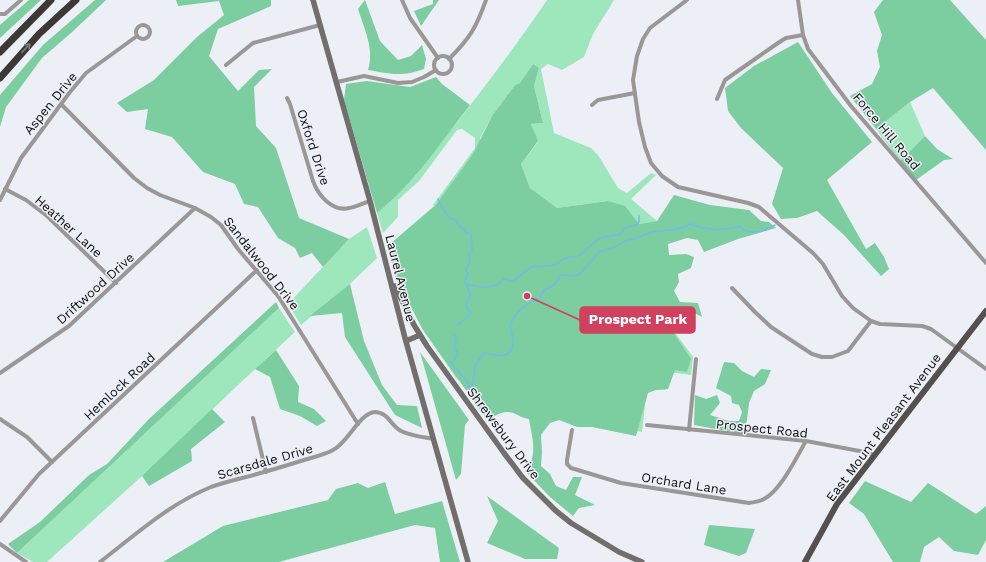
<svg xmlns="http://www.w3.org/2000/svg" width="986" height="562" viewBox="0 0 986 562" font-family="'Work Sans',sans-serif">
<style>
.green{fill:#9ee6bc;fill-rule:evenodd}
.forest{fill:#7ccd9f}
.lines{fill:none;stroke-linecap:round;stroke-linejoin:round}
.stream{stroke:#72bbef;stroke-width:1.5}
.street{stroke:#9a9796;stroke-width:4}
.secondary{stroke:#716e6b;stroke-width:5.5}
.primary{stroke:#55504d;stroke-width:6}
.highway{stroke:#3d3835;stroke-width:7}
.oneway{stroke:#7a7879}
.labels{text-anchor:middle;stroke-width:3;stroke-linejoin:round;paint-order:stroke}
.street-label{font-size:13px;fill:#0b0d0e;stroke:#ecf0f6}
.leader{fill:none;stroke:#d04160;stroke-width:1.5}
.callout-dot{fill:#d04160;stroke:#ecf0f6;stroke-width:1.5}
.callout{fill:#d04160;stroke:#d04160;stroke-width:1.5}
.callout-label{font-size:14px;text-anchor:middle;font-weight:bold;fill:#fff}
</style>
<rect width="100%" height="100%" fill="#ecf0f6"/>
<g class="green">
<path d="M547 0H614L593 34 584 57 562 70 548 64 541 69 554 133 591 148 598 155 618 188 627 193 651 173 656 175 631 199 657 221 639 224 629 212 642 288 693 357 691 375 669 372 665 390 647 388 642 432 493 408 456 378 423 330 395 276 389 245 434 206 433 205 475 148V138L462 129 457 130 419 181 398 200V217L383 233 377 213C405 191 426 162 448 134 482 90 516 46 547 0ZM533 64 539 68 534 86 543 123 531 124 538 142 521 164 530 188 557 208 608 201 522 266 480 138 492 116 515 85 520 83Z"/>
<path d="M910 102 925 136 900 161 876 129Z"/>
<path d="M367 227 377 258 350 284 301 325 288 304 349 239Z"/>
<path d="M279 308 295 332 238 385 152 467 47 562H33L17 553Z"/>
</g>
<g class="forest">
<path d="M29 0H41L0 38V25Z"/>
<path d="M95 0H106L71 33 42 58 6 107 0 127V95L43 45Z"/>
<path d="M176 0H271V6L218 29 209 56 238 91 259 70 272 69 254 87 256 126 276 148 299 218 349 239 323 267 312 253 300 258 295 248 278 238 258 207 244 204 235 184 203 172 172 137 145 129 148 109 127 112 117 103 154 80 197 37 224 15 219 1 178 6Z"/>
<path d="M365 0 380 41 398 60 411 56 422 45 426 59 424 69C402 77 391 74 368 70 375 50 364 28 358 9Z"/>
<path d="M433 0H439L421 26 414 11 433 4Z"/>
<path d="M883 0H950L986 40V150L933 88 910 102 876 129 850 96 872 84 880 67 877 51 882 35 874 12Z"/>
<path d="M798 42 832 93 872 142 827 180 866 249 875 243 884 257 889 269 881 276 844 235 817 211 797 218 781 219 772 204 783 168 741 128 728 111 725 88 754 66Z"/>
<path d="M533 64 539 68 534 86 543 123 531 124 538 141 521 164 530 188 557 208 608 201 625 206 639 224 657 221 674 195 710 205 749 210 761 221 769 222 776 228 738 239 704 252 698 240 687 238 668 244 669 255 686 254 694 257 691 268 678 274 679 282 674 291 680 302 698 303 702 317 691 311 680 315 669 326 691 359 687 372 675 370 668 389 656 390 648 393 636 436 592 427H577L559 420 550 423 541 435 542 452 541 466 550 474 556 486 566 490 573 477H582L575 495 595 505 579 508 573 516 550 497 527 473C537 450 533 443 529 419 522 418 519 415 513 413 504 410 496 415 488 420L483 414 423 330 395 276 389 245 435 206 473 154 492 116 515 85 520 83Z"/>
<path d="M436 77 442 84 470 105C441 142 414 184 377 213L344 100 346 84 367 81 410 87Z"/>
<path d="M925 136 937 149 953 159 944 160 916 180 900 161Z"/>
<path d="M350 284 364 341 382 385 397 405 417 406 422 428 395 415 345 337 342 313 310 316Z"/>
<path d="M276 302 279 308 17 553 8 544 40 522 89 475 107 464 149 419Z"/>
<path d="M276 350 299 386 298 402 314 409 326 421 317 426 300 416 280 409 270 377 255 369Z"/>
<path d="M420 352 469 420 465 425 461 474 456 480Z"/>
<path d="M724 362 734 363 742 371 754 377 761 369 771 370 765 384 754 391 749 403 747 420 743 434 694 425 695 395 706 399 717 395 720 403 710 415 729 421H739L742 412 739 405 732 403 731 396 716 388Z"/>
<path d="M212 409 225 422 191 449 192 461 149 486 142 476Z"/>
<path d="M865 481 911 502 928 483 976 514 986 506V540L978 555 954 551 939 537 924 547 920 562H893L864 514 849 503Z"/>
<path d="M385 482 395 514 442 501 460 562H440L435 528 415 525 279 562H163L223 526 328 500 336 489 358 483 368 488Z"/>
<path d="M487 496 559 548 557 559H525L487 543 498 521Z"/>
<path d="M709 525 755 529 746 553 739 556 704 545Z"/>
</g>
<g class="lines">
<g class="stream">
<path d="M438 199 443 209 450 218 455 220 459 226 464 229 466 232 471 234 472 251 469 253 470 262 466 269 468 274 464 282 466 283 470 293 466 305 467 308 471 313C468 319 462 320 457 325"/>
<path d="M467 287 471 285C480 287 487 289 496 285 499 283 501 281 504 279L513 281 531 267 555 265 565 258 578 256 600 238 621 234 625 228 636 225 639 222V216"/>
<path d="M454 334 456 340 454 350H456L458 354 451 364 454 368 458 370C461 377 469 380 470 388"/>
<path d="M469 393 473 382 475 365 484 353C490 354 498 357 503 355 518 353 512 335 510 325 515 313 527 301 540 299L543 291 554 285 561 275 574 276 581 273 599 252 617 246 623 242 634 239 652 232 677 229 691 224 698 227 717 230 740 227 746 231 753 232 765 230 775 225"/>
</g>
<g class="street">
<path d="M402 0 410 18 438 58"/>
<path d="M687 0 650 28 643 39 637 56 633 80 639 122 645 147 651 163 662 176 678 187 748 203 759 207 813 253 823 264 842 296 853 308 871 321 880 324 922 326 931 329 986 369"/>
<path d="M798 0 803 35 808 49 851 106 986 263"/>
<path d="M0 14H5L21 0"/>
<circle cx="143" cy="32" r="7"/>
<circle cx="443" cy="65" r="9"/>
<path d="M449 59C470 38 476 28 486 0"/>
<path d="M226 65 253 43 320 25"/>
<path d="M337 82 364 76 398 83 412 82 424 77 436 70"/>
<path d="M287 98 290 104 313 181C318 195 332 212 349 208 356 207 363 203 370 201"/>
<path d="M717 99 725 80 778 43 786 38 803 35"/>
<path d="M61 104 134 178 147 188 160 195 195 208 211 217 221 225 238 249 278 296 358 424"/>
<path d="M592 105 598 100 635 93"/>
<path d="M5 189 26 200 47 216 116 283"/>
<path d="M0 200 21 158 70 92 86 73 137 36"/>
<path d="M732 288 755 312 771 327 812 354 822 357H832L848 351 871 321"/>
<path d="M0 373 69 326 195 208"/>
<path d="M253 418 266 472"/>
<path d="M0 419 27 437 52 462"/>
<path d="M647 425 806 441 865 452 874 455"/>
<path d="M572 430 567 460V464L571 468 621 483 749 503C754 502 759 502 764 499 781 490 796 458 806 441"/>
<path d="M689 430 696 359"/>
<path d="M0 521 39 474 257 270"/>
<path d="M0 544 26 562"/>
<path d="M100 562C135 535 169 504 211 487 222 483 234 480 246 477 265 472 285 466 304 460 314 457 324 455 333 450 348 443 359 413 375 412 388 412 391 426 401 431 411 436 423 437 434 439"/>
</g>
<g class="secondary">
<path d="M313 0 370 201 405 338 468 562"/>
<path d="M395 286 414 325 427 346 504 453 523 478 555 510 571 523 619 552 642 562"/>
<path d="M406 341 420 335"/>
</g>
<path class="primary" d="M805 562 837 504 986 311"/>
<g class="highway">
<path d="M0 52 51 0"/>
<path d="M0 78 39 34 76 0"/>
</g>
</g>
<defs><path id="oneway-shaft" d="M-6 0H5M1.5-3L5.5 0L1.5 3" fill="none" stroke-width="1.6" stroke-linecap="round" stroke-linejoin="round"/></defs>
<use class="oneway" href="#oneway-shaft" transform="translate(26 48) rotate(-47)"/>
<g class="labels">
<g class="street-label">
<text transform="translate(50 103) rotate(-51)" y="5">Aspen Drive</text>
<text transform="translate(887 131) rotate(50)" y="5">Force Hill Road</text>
<text transform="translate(314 147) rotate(72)" y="5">Oxford Drive</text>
<text transform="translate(69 226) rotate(42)" y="5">Heather Lane</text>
<text transform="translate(262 263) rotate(52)" y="5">Sandalwood Drive</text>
<text transform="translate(401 278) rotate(76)" y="5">Laurel Avenue</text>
<text transform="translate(95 288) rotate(-42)" y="5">Driftwood Drive</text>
<text transform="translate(119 386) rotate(-43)" y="5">Hemlock Road</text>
<text transform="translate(883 427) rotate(-53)" y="5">East Mount Pleasant Avenue</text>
<text transform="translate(762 428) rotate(6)" y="5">Prospect Road</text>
<text transform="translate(504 433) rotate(53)" y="5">Shrewsbury Drive</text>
<text transform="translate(265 461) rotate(-16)" y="5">Scarsdale Drive</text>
<text transform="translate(684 483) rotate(9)" y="5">Orchard Lane</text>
</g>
</g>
<path class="leader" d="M527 296L580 320"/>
<circle class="callout-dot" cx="527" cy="296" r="4"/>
<rect class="callout" x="580" y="307" width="115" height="26" rx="4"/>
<g class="callout-label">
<text x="638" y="324">Prospect Park</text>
</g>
</svg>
